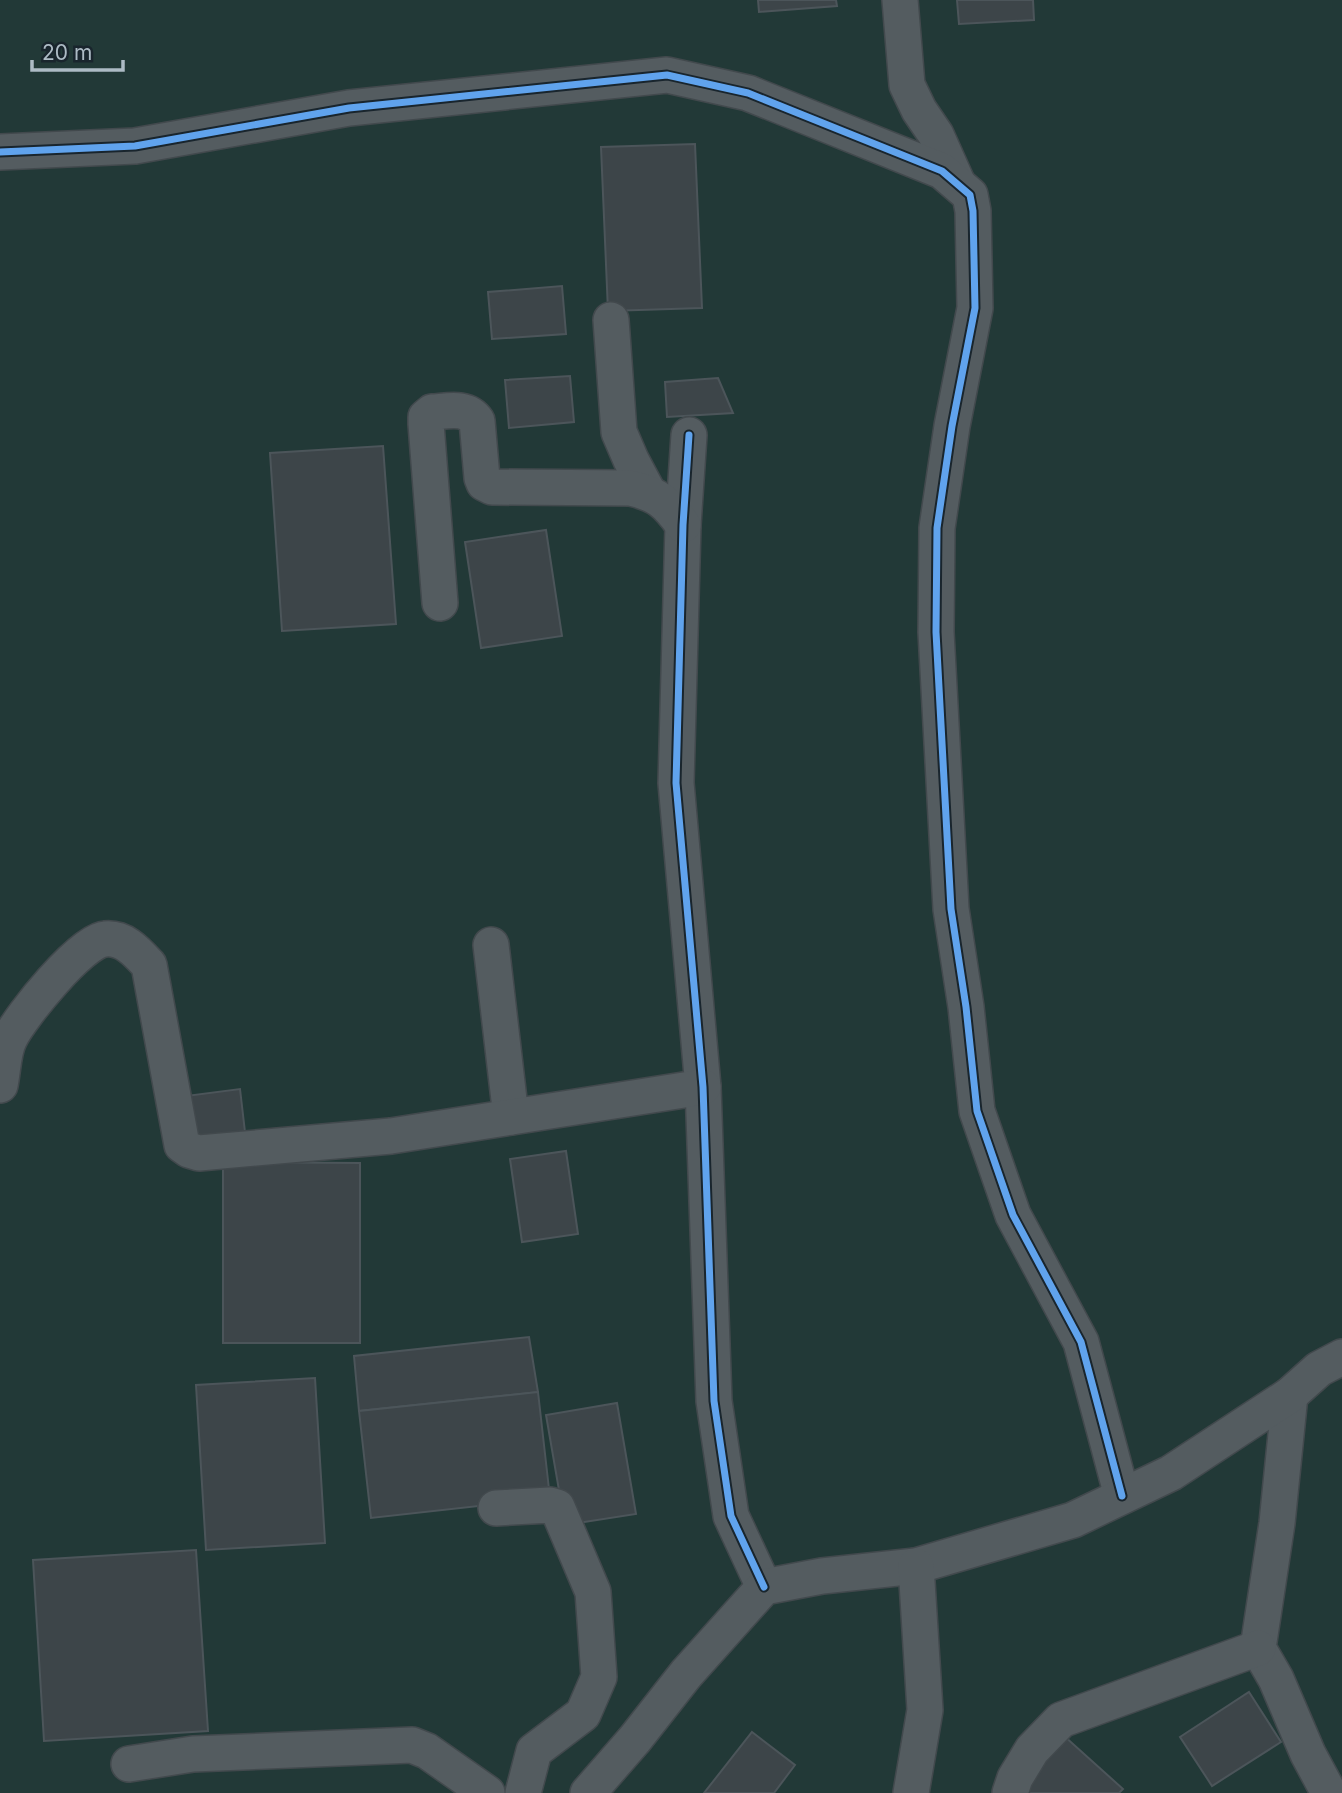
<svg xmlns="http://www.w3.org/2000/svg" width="1342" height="1793" viewBox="0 0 1342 1793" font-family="Inter,sans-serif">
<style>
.green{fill:#223937}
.building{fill:#3d4549;stroke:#4c555a;stroke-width:2}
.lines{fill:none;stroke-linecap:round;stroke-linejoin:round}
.minor-casing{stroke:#42494d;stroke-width:38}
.minor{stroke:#545c60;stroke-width:35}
.cycleway-casing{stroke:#19252d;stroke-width:11}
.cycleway{stroke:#60a3ed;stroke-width:7}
</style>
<rect width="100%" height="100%" fill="#252e32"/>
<rect class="green" x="0" y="0" width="1342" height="1793"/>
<g class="building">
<path d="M758 0H836L837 6 759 12Z"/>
<path d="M957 0H1033L1034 20 959 24Z"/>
<path d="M695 144 702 308 608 311 601 147Z"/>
<path d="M562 286 566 334 492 339 488 292Z"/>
<path d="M570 376 574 422 509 428 505 380Z"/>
<path d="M718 378 733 413 667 417 665 382Z"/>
<path d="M383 446 396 624 282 631 270 453Z"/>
<path d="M546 530 562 636 481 648 465 542Z"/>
<path d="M240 1089 245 1132 183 1139 178 1097Z"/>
<path d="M566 1151 578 1234 522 1242 510 1159Z"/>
<path d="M223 1162 360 1163V1343H223Z"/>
<path d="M529 1337 538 1392 359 1411 354 1356Z"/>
<path d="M315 1378 325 1543 206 1550 196 1385Z"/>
<path d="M538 1392 550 1498 371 1518 359 1411Z"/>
<path d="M617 1403 636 1514 565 1525 546 1415Z"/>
<path d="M196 1550 208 1731 44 1741 33 1560Z"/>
<path d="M1249 1692 1281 1742 1212 1786 1180 1737Z"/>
<path d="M752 1732 795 1765 774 1793H704Z"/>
<path d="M1063 1735 1123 1789 1119 1793H1016Z"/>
</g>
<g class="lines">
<defs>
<g id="minor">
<path d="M900 0 907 85 919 110 936 135 957 182"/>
<path d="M0 152 135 146 349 108 667 75 748 93 942 171 970 195 973 211 975 308 952 426 937 528 936 632 951 909 966 1007 977 1111 1013 1215 1081 1342 1122 1496"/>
<path d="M611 320 619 432 631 460 648 492"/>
<path d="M689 435 683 525 676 783 703 1087 714 1401 731 1516 764 1587"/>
<path d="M440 603 426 424V417L432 412C448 411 467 406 477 421L482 478 484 483 492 487 630 488C658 494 667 503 683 525"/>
<path d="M491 945 511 1117"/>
<path d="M0 1085C3 1071 3 1051 10 1038 20 1017 82 940 105 939 124 937 137 952 149 965L182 1145 189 1150 199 1153 391 1136 703 1087"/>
<path d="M1290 1395 1277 1523 1258 1648 1276 1679 1308 1754 1329 1793"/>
<path d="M496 1508 550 1505 557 1507 593 1592 599 1677 583 1714 534 1751 523 1793"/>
<path d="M129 1764 193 1754 412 1745 427 1751 487 1793"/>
<path d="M588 1793 635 1739 686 1674 764 1587 822 1576 916 1566 1073 1520 1171 1473 1290 1395 1319 1369 1342 1357"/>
<path d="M911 1793 925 1710 916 1566"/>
<path d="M1010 1793 1015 1778 1032 1750 1061 1720 1258 1648"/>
</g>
</defs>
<use href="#minor" class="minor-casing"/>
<use href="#minor" class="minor"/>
<defs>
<g id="cycleway">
<path d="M0 152 135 146 349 108 667 75 748 93 942 171 970 195 973 211 975 308 952 426 937 528 936 632 951 909 966 1007 977 1111 1013 1215 1081 1342 1122 1496"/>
<path d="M689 435 683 525 676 783 703 1087 714 1401 731 1516 764 1587"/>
</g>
</defs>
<use href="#cycleway" class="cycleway-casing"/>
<use href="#cycleway" class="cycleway"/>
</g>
<path d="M32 60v10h91v-10" fill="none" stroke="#adbbc5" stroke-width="3.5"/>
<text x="42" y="60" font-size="21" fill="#adbbc5" stroke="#19252d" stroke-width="5" paint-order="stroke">20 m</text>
</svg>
